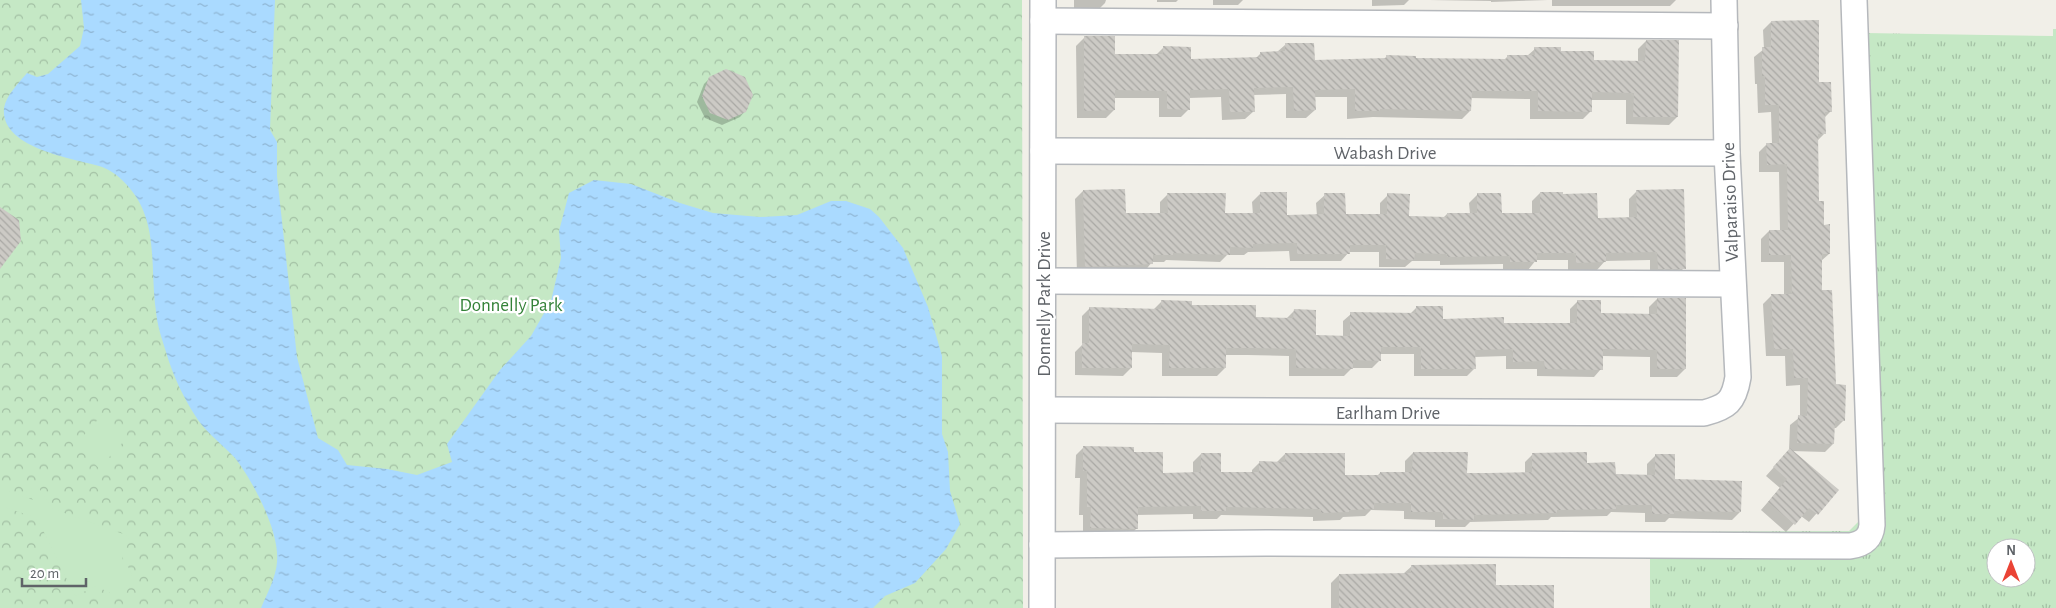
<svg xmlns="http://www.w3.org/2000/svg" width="2056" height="608" viewBox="0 0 2056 608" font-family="'Alegreya Sans',sans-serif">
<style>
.grass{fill:url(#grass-tufts);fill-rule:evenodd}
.park{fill:url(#park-crowns)}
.garden{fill:#c5e8c5}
.water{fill:url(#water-ripples)}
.shadow{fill:#0003}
.building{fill:url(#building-back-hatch)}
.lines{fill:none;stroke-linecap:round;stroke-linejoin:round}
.minor-casing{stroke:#b5b8bc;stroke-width:28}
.minor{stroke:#fff;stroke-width:25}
.labels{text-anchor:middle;stroke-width:4.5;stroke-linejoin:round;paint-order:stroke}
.street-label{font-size:19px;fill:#5f6368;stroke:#fff}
.park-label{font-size:19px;fill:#348238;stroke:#fff}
</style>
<defs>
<pattern id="grass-tufts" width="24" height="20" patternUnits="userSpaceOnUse" patternTransform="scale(1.25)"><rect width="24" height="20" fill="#c5e8c5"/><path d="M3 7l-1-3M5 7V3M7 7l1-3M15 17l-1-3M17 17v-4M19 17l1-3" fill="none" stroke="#a3c0a4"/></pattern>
<pattern id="park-crowns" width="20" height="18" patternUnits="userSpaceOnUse" patternTransform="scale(1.25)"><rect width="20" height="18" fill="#c5e8c5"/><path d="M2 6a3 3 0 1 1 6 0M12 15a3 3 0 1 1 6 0" fill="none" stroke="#a3c0a4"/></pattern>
<pattern id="water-ripples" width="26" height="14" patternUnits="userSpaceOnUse" patternTransform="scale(1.25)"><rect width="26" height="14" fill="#aadaff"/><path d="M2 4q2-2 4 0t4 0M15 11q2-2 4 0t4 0" fill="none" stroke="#8eb4d2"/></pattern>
<pattern id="building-back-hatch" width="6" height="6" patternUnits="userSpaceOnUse" patternTransform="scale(1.25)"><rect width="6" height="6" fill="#cccac5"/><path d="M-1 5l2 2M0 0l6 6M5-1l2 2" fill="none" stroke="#a9a8a4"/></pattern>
</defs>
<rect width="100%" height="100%" fill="#f1efe8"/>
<path class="grass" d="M2053 29H2056V608H1650V532L1849 531 1859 521 1865 33 2053 36ZM1996 548H2026V578H1996Z"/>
<path class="park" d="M0 0H1022L1023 608H0Z"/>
<g class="garden">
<path d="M102 415 127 438 99 468 75 445Z"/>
<path d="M37 485 53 509 129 536 122 560C137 575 132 579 120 593H110L96 586 75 596 39 522 31 516 4 507 0 509V488H4L8 491 33 500 26 491Z"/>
</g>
<path class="water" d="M81 0H275L270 130 277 142V176L297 357 318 438 338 450 347 465 387 469 417 475 452 462 447 444 500 370 531 336 551 301 561 258 559 231 569 193 594 180 631 184 680 203 713 213 760 217 797 215 831 201H846L870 209 879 217 903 248 928 307 942 356V434L948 452 950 491 960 524 946 549 915 583 885 596 873 608H261C267 594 276 577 277 562 280 532 253 481 235 458 223 445 209 435 198 420 184 399 173 376 166 352 162 339 157 325 156 311 151 279 156 241 143 210 139 200 132 190 124 182 119 176 107 168 99 166 72 158 0 148 4 108 6 95 19 83 27 73L37 77 48 74 80 46 84 28Z"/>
<g class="shadow">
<path d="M1074 0H1106L1105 3 1097 11 1074 10Z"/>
<path d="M1157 0H1178L1176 2H1157Z"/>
<path d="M1213 0H1243L1238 5H1213Z"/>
<path d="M1372 0H1409L1404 5 1372 6Z"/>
<path d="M1429 0H1548L1491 2V1Z"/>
<path d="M1552 0H1676L1670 6H1552Z"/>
<path d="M1771 22 1818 83 1831 111 1824 118V134L1817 141 1818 202 1829 254 1821 261V291L1835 386 1844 420 1836 428H1833V444L1825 452 1791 451 1837 490 1809 522 1801 516 1786 532 1761 510 1780 488 1766 476 1789 450 1790 425 1800 417V385L1786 386 1785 356H1766L1763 304 1771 296H1784V262H1761V239L1769 231H1780L1779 172H1759V152L1767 144H1772L1771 112 1758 113 1757 84H1755L1754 57 1764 49 1763 30Z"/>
<path d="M1084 38 1114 55 1155 56 1163 48 1190 61 1255 59 1261 53 1277 52 1285 45 1314 61 1383 60 1387 56 1415 60H1504L1508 56H1527L1535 49 1560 52 1593 61 1638 62V49L1646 41 1677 117 1669 125 1626 124V100H1591V111L1583 119H1530V99L1470 98V111L1462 119 1373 117 1347 119V97H1314L1315 110 1306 118H1286V94L1253 95 1254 111 1245 119 1222 120 1221 97 1189 98V109L1181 117H1159V98H1114V110L1106 118H1077L1076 46Z"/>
<path d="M710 78 745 111 740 117 722 125 705 118 697 102 704 84Z"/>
<path d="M1083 191 1125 214H1160V202L1168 194 1224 214 1253 215 1252 202 1260 194 1286 216H1317L1316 203 1325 195 1344 215H1380V203L1388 195 1408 217 1443 218 1447 214H1470L1469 203 1477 195 1500 215H1532V201L1540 193 1596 219 1629 218V199L1637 191 1684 268 1676 276 1650 277V260L1605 261 1597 270H1568V260H1536L1528 270H1503V264L1440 265V261H1412L1405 267H1379V252H1349L1341 261H1290L1289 251 1248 252 1244 255H1227L1220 262 1166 260 1164 262H1152L1144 272 1077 274 1075 199Z"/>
<path d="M1657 299 1685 369 1677 377H1650V357L1602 356 1601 369 1594 377 1537 376V369H1506V356L1474 357 1475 368 1467 376H1414V354H1380V360L1372 368H1352L1344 376H1289V356L1247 355H1225V368L1217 376H1162V353L1131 352V368L1123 376 1075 375V352L1082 345V316L1090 308 1153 310 1162 301 1255 319H1286L1294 311 1314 337H1343V321L1351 314 1409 315 1416 308 1442 320 1503 325 1570 324V309L1578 301 1599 314 1649 315V307Z"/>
<path d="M1084 447 1133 454 1162 474H1193V462L1201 454 1220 473H1252V470L1260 462H1277L1285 454 1344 477 1377 476 1380 473H1405V461L1413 453 1466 474H1525V462L1532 455 1586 464 1614 476H1647V464L1655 456 1673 480 1740 512 1732 520 1669 518 1665 522H1645V513L1611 512 1607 516 1551 517 1548 520 1470 522 1465 527H1435V520L1404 519V511L1371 510 1365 516 1343 517 1340 520 1313 521V517L1221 515 1217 519H1193V514L1136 515V529L1128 537 1083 536V515H1079L1080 478H1075L1076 455Z"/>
<path d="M1412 566 1495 586 1553 608H1331V583L1339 575 1403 574Z"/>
</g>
<g class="building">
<path d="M1819 20V82H1831L1832 112H1825L1826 134H1818L1819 201H1824V225L1830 224V254H1822V290H1832L1836 384 1846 385 1845 421H1835L1834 444 1797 443 1798 415 1807 416 1808 378H1794L1793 349H1774L1771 294H1792L1791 255H1769V230H1788L1787 164 1767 165 1766 143H1779V105H1765V76H1762V47H1771V21Z"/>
<path d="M1084 36H1115V54H1163V46L1191 47V59L1261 57 1260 52 1285 51V43H1314L1315 60 1386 58V55L1416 56V58L1507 59V55H1535L1534 47H1561V51H1594V60L1645 61 1646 40H1679L1678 117H1633L1634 93 1592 92V112L1538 111V91H1472L1471 111 1380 109V111H1355V89L1315 90 1316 110 1294 111 1293 87 1254 88 1255 112H1230L1229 89 1190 90V110L1167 109V91L1115 90V110L1084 111Z"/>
<path d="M726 69 745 77 753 95 746 112 728 120 710 113 702 96 709 77Z"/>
<path d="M1125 189 1126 213H1168L1167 193H1226L1225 213H1260V192H1287V215L1324 214V193H1345L1346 214H1387V193L1410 194 1409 216 1447 217V213H1477V193H1501L1502 213H1540V192H1563V194L1597 193 1598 218 1637 217 1636 190 1684 189 1686 269H1658L1657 252 1606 253V262L1576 263V253H1537V262H1510V256L1447 257V254L1415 253 1414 260 1386 259V245H1350V254H1297V243L1253 244V248L1230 247V255L1173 253V255H1153V264L1085 267 1083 190Z"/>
<path d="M0 207 19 220 21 241 0 269Z"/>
<path d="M1657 298H1686V369H1657V350L1603 349V370L1545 369 1544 361 1513 362V349L1475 350 1476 369H1421V347H1381V361L1353 360V369L1296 368V349L1256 348H1226V368H1169L1170 345 1132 344V368H1082V343H1089V307L1161 309V300L1192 301V305H1256V317L1293 318 1294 309 1316 310V335L1350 336V312L1416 313V306H1443V319L1504 317V323H1577V300H1601V313L1657 314Z"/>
<path d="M1083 446 1134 447V452H1163V473L1201 472V453H1221V472H1259V461L1285 462V453H1345V475H1380V472H1412L1413 452H1468L1467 473H1489L1532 472V453L1587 452V463L1615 462 1616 474 1655 475V454H1675V479L1742 481 1741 512 1674 511V514H1652V505H1616V509L1557 510V513L1474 515V520L1443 519V512H1411V503H1374V509L1349 510V512L1321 513V509L1226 507V511H1201V506L1138 507V529L1090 528 1091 507H1087V471H1083Z"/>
<path d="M1790 448 1839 490 1818 515 1809 508 1795 525 1768 502 1787 479 1773 467Z"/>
<path d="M1496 564V585H1554V608H1339V574L1411 573V565Z"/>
</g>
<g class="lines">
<defs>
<g id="minor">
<path d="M1043 21 1725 26"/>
<path d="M1043 151 1727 153"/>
<path d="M1043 281 1732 284"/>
<path d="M1043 410 1704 413C1727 407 1734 402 1738 377L1727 153 1724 0"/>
<path d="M1042 545 1266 543 1850 546C1863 544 1871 538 1872 525L1854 0"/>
<path d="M1042 608 1043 0"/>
</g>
</defs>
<use href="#minor" class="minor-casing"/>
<use href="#minor" class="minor"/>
</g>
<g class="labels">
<g class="street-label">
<text x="1385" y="159">Wabash Drive</text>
<text transform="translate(1729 202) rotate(-92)" y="7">Valparaiso Drive</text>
<text transform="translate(1043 304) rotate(-90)" y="7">Donnelly Park Drive</text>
<text x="1388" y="419">Earlham Drive</text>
</g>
<g class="park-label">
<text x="511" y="311">Donnelly Park</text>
</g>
</g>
<g transform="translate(2011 563)"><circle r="24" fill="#ffffff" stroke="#bfc1c3"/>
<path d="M0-4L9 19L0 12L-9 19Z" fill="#ea4335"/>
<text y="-8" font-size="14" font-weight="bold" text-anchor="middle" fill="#5f6368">N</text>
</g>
<path d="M22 578v8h64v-8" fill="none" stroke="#5f6368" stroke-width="2.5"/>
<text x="30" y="578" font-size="15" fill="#5f6368" stroke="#ffffff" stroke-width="4" paint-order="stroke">20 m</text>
</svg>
